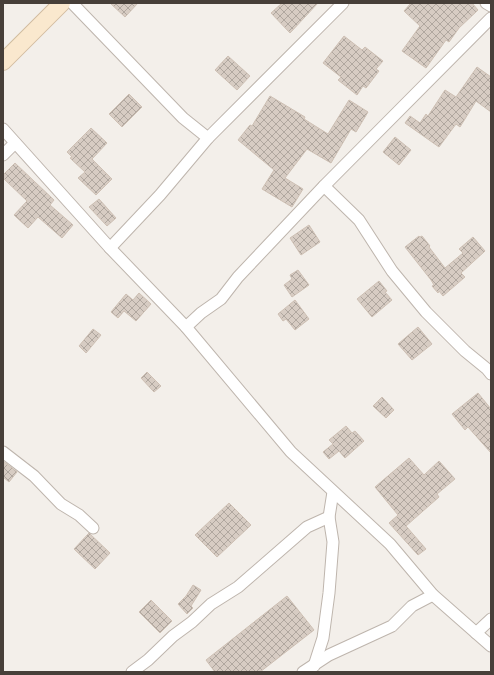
<svg xmlns="http://www.w3.org/2000/svg" width="494" height="675" viewBox="0 0 494 675" font-family="'Source Sans 3',sans-serif">
<style>
.building{fill:url(#building-cross-hatch);stroke:#cec0b4}
.lines{fill:none;stroke-linecap:round;stroke-linejoin:round}
.street-casing{stroke:#beb5ad;stroke-width:13}
.secondary-casing{stroke:#d1bca0;stroke-width:18}
.street{stroke:#fff;stroke-width:11}
.secondary{stroke:#fae8ce;stroke-width:16}
</style>
<defs>
<pattern id="building-cross-hatch" width="8" height="8" patternUnits="userSpaceOnUse"><rect width="8" height="8" fill="#d7ccc3"/><path d="M0 0l8 8M0 8l8-8" fill="none" stroke="#b0a79f"/></pattern>
</defs>
<rect width="100%" height="100%" fill="#f3efea"/>
<g class="building">
<path d="M110 3H138L125 17Z"/>
<path d="M282 3H318L290 33 271 13Z"/>
<path d="M411 3H472L478 10 459 28 449 42 446 40 426 68 402 51 420 26 404 11Z"/>
<path d="M344 36 362 50 365 47 383 61 376 69 379 71 366 88 363 86 357 95 338 80 341 77 323 63Z"/>
<path d="M228 56 250 76 237 90 215 70Z"/>
<path d="M477 67 491 77V112L476 101 460 127 456 124 439 147 405 123 410 116 420 123 426 114 428 116 445 90 456 97Z"/>
<path d="M129 94 142 107 122 127 109 114Z"/>
<path d="M270 96 305 117 304 119 328 134 349 100 368 112 356 132 351 129 331 163 307 149 285 178 303 189 292 207 262 189 274 170 238 140 250 125 252 126Z"/>
<path d="M91 128 107 143 92 159 112 179 96 195 78 178 85 172 70 158 72 157 67 152Z"/>
<path d="M395 137 411 150 399 165 383 152Z"/>
<path d="M15 163 54 200 50 205 73 225 62 238 38 217 28 228 14 215 27 201 3 178V175Z"/>
<path d="M99 199 116 218 107 226 89 207Z"/>
<path d="M309 225 320 242 301 255 290 238Z"/>
<path d="M419 236 420 237 422 236 430 246 429 247 445 268 463 253 459 249 473 237 485 251 461 273 465 277 443 296 439 291 438 293 432 286 434 285 431 280 405 247Z"/>
<path d="M298 270 309 285 292 297 284 285 292 279 290 275Z"/>
<path d="M379 281 387 291 385 292 392 300 372 317 357 299Z"/>
<path d="M139 293 151 304 136 321 124 311 118 318 111 312 126 294 133 300Z"/>
<path d="M295 300 309 319 295 330 286 319 283 321 278 314Z"/>
<path d="M418 327 432 344 412 360 398 344Z"/>
<path d="M93 329 101 335 86 353 79 346Z"/>
<path d="M147 372 161 386 154 392 141 378Z"/>
<path d="M478 393 491 409V453L468 427 465 430 452 414Z"/>
<path d="M382 397 394 410 386 418 373 406Z"/>
<path d="M346 426 352 433 355 431 364 441 345 458 339 451 329 459 323 452 333 444 329 440Z"/>
<path d="M409 458 424 475 439 461 455 479 437 494 439 497 406 526 426 549 418 555 389 523 398 515 375 487Z"/>
<path d="M3 461 17 472 9 482 3 477Z"/>
<path d="M229 503 251 525 217 557 195 535Z"/>
<path d="M89 533 110 553 95 569 74 549Z"/>
<path d="M193 585 201 590 191 606 193 608 187 614 178 604 186 596Z"/>
<path d="M287 596 314 630 260 672H215L206 660Z"/>
<path d="M151 600 172 621 160 633 139 612Z"/>
</g>
<g class="lines">
<defs>
<g id="street">
<path d="M72 3 183 118 208 138"/>
<path d="M486 3 491 6"/>
<path d="M3 129 110 248 186 327 291 452 390 544 433 595 491 646"/>
<path d="M3 155 15 143"/>
<path d="M324 186 359 220 392 271 426 312 465 351 487 369 491 374"/>
<path d="M110 248 160 195 208 138 343 3"/>
<path d="M186 327 201 313 221 299 238 277 324 186 491 18"/>
<path d="M3 452 34 476 61 504 79 515 93 528"/>
<path d="M476 633 491 619"/>
<path d="M314 666 323 638 329 593 333 542 329 517 333 492"/>
<path d="M132 672 148 660 173 636 192 622 211 604 238 587 307 527 329 517"/>
<path d="M303 672 329 655 392 626 412 606 433 595"/>
</g>
<path id="secondary" d="M3 62 62 3"/>
</defs>
<use href="#street" class="street-casing"/>
<use href="#secondary" class="secondary-casing"/>
<use href="#street" class="street"/>
<use href="#secondary" class="secondary"/>
</g>
<rect width="494" height="675" fill="none" stroke="#473f39" stroke-width="8"/>
</svg>
